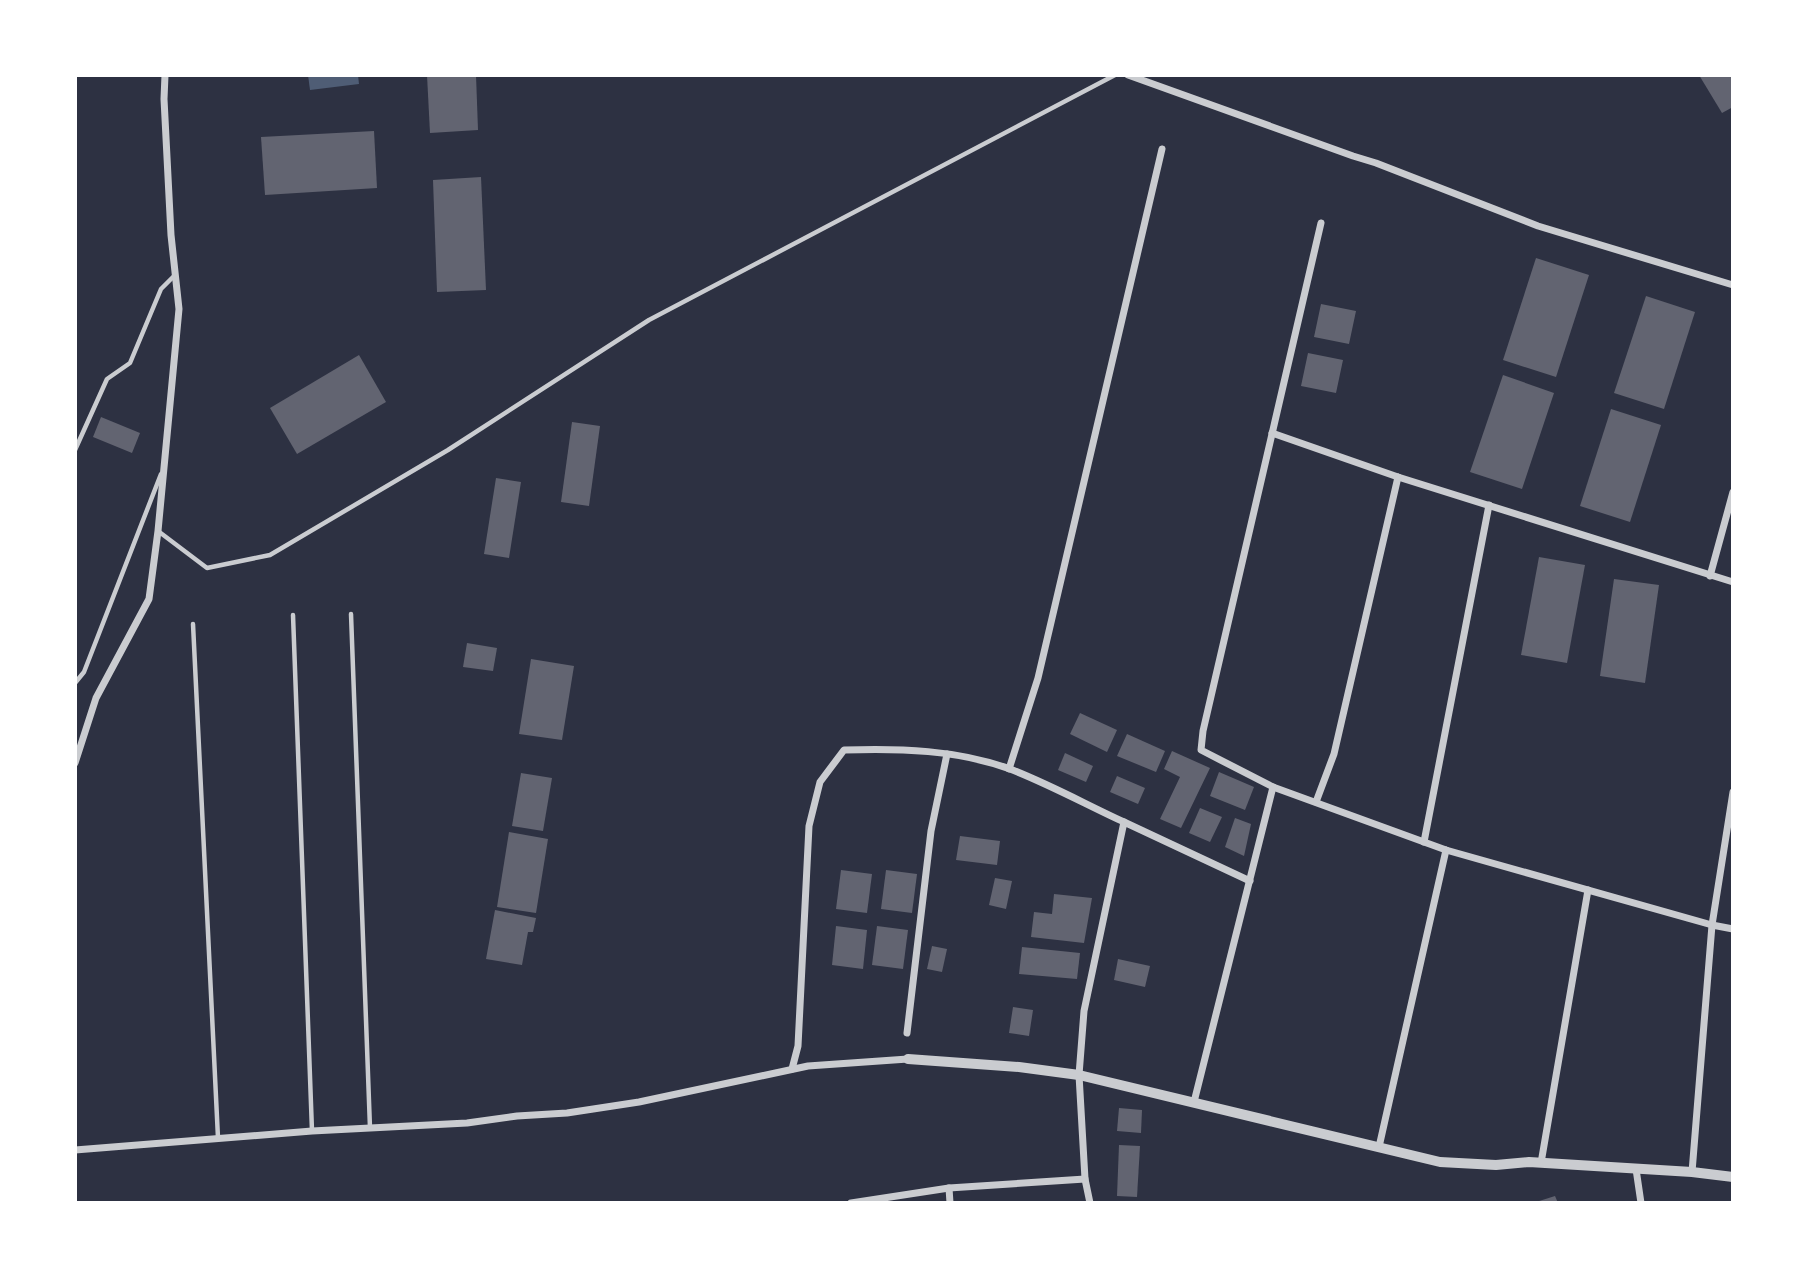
<svg xmlns="http://www.w3.org/2000/svg" width="1808" height="1278" viewBox="0 0 1808 1278" font-family="Quicksand,sans-serif">
<style>
.water{fill:#4f5d75}
.building{fill:#626471}
.lines{fill:none;stroke-linecap:round;stroke-linejoin:round}
.service{stroke:#caccd0;stroke-width:4.5}
.minor{stroke:#caccd0;stroke-width:7}
.tertiary{stroke:#caccd0;stroke-width:10}
</style>
<rect width="100%" height="100%" fill="#2d3142"/>
<path class="water" d="M308 75H358L359 84 310 90Z"/>
<g class="building">
<path d="M427 75H476L478 130 430 133Z"/>
<path d="M1699 75H1733V107L1722 113Z"/>
<path d="M374 131 377 188 265 195 261 137Z"/>
<path d="M481 177 486 290 437 292 433 180Z"/>
<path d="M1536 258 1589 275 1556 377 1503 360Z"/>
<path d="M1646 296 1695 312 1664 409 1614 393Z"/>
<path d="M1321 304 1356 311 1349 344 1314 337Z"/>
<path d="M1308 353 1343 360 1336 393 1301 386Z"/>
<path d="M359 355 386 402 297 454 270 408Z"/>
<path d="M1503 375 1554 393 1522 489 1470 472Z"/>
<path d="M1611 409 1661 425 1630 522 1580 506Z"/>
<path d="M101 417 140 433 132 453 93 437Z"/>
<path d="M572 422 600 426 589 506 561 502Z"/>
<path d="M496 478 521 482 509 558 484 554Z"/>
<path d="M1539 557 1585 565 1567 663 1521 655Z"/>
<path d="M1614 579 1659 585 1645 683 1600 676Z"/>
<path d="M467 643 497 648 493 671 463 667Z"/>
<path d="M531 659 574 666 562 740 519 734Z"/>
<path d="M1080 713 1117 730 1107 752 1070 734Z"/>
<path d="M1127 734 1165 751 1156 772 1117 756Z"/>
<path d="M1172 751 1210 768 1181 828 1160 819 1180 777 1164 769Z"/>
<path d="M1065 753 1093 766 1086 782 1058 770Z"/>
<path d="M1219 772 1254 787 1245 810 1210 796Z"/>
<path d="M521 773 552 778 543 831 512 826Z"/>
<path d="M1117 776 1145 788 1138 804 1110 792Z"/>
<path d="M1200 808 1222 817 1210 842 1189 833Z"/>
<path d="M1235 818 1251 824 1244 856 1225 847Z"/>
<path d="M509 832 548 839 536 913 497 907Z"/>
<path d="M960 836 1000 841 997 865 956 860Z"/>
<path d="M841 870 872 874 867 913 836 909Z"/>
<path d="M886 870 917 874 912 913 881 909Z"/>
<path d="M995 878 1012 881 1006 909 989 905Z"/>
<path d="M1054 894 1092 898 1084 943 1031 937 1034 912 1052 914Z"/>
<path d="M495 910 536 918 533 932H528L522 965 486 959Z"/>
<path d="M836 926 867 930 863 969 832 965Z"/>
<path d="M877 926 908 930 903 969 872 965Z"/>
<path d="M932 946 947 949 942 972 927 969Z"/>
<path d="M1022 947 1080 953 1077 979 1019 974Z"/>
<path d="M1118 959 1150 966 1145 987 1114 980Z"/>
<path d="M1013 1007 1033 1010 1029 1036 1009 1033Z"/>
<path d="M1119 1108 1142 1110 1141 1133 1117 1131Z"/>
<path d="M1119 1145 1140 1146 1137 1197 1117 1196Z"/>
<path d="M1555 1196 1558 1203H1536V1202Z"/>
</g>
<g class="lines">
<g class="service">
<path d="M75 450 107 379 130 363 161 289 175 275"/>
<path d="M158 531 207 568 270 555 448 450 649 320 1115 75"/>
<path d="M351 614 370 1128"/>
<path d="M293 615 312 1131"/>
<path d="M193 624 218 1138"/>
<path d="M75 683 84 672 161 474"/>
</g>
<g class="minor">
<path d="M1128 75 1353 156 1376 163 1538 226 1733 285"/>
<path d="M1321 223 1203 731 1201 750 1273 787 1446 850 1712 925 1733 929"/>
<path d="M1272 433 1398 477 1733 582"/>
<path d="M1710 576 1733 492"/>
<path d="M75 763 96 698 149 599 158 531 179 309 171 235 164 99 165 75"/>
<path d="M1009 769 1038 678 1162 149"/>
<path d="M1316 802 1334 754 1398 477"/>
<path d="M1424 842 1489 505"/>
<path d="M907 1033 931 831 947 754"/>
<path d="M792 1069 798 1046 809 826 820 782 844 750C899 748 958 750 1010 769 1049 784 1087 805 1124 822"/>
<path d="M1194 1102 1273 787"/>
<path d="M1379 1147 1446 850"/>
<path d="M75 1150 312 1131 467 1123 517 1116 567 1113 639 1102 808 1066 908 1059"/>
<path d="M1541 1163 1588 890"/>
<path d="M1636 1169 1641 1203"/>
<path d="M1692 1172 1712 925 1733 792"/>
<path d="M949 1188 950 1203"/>
<path d="M851 1203 949 1188 1085 1179"/>
<path d="M1090 1203 1085 1179 1079 1075 1084 1011 1124 822 1250 881"/>
</g>
<path class="tertiary" d="M908 1059 1019 1067 1079 1075 1440 1162 1496 1165 1529 1162 1692 1172 1733 1177"/>
</g>
<rect width="1808" height="1278" fill="none" stroke="#ffffff" stroke-width="154"/>
</svg>
